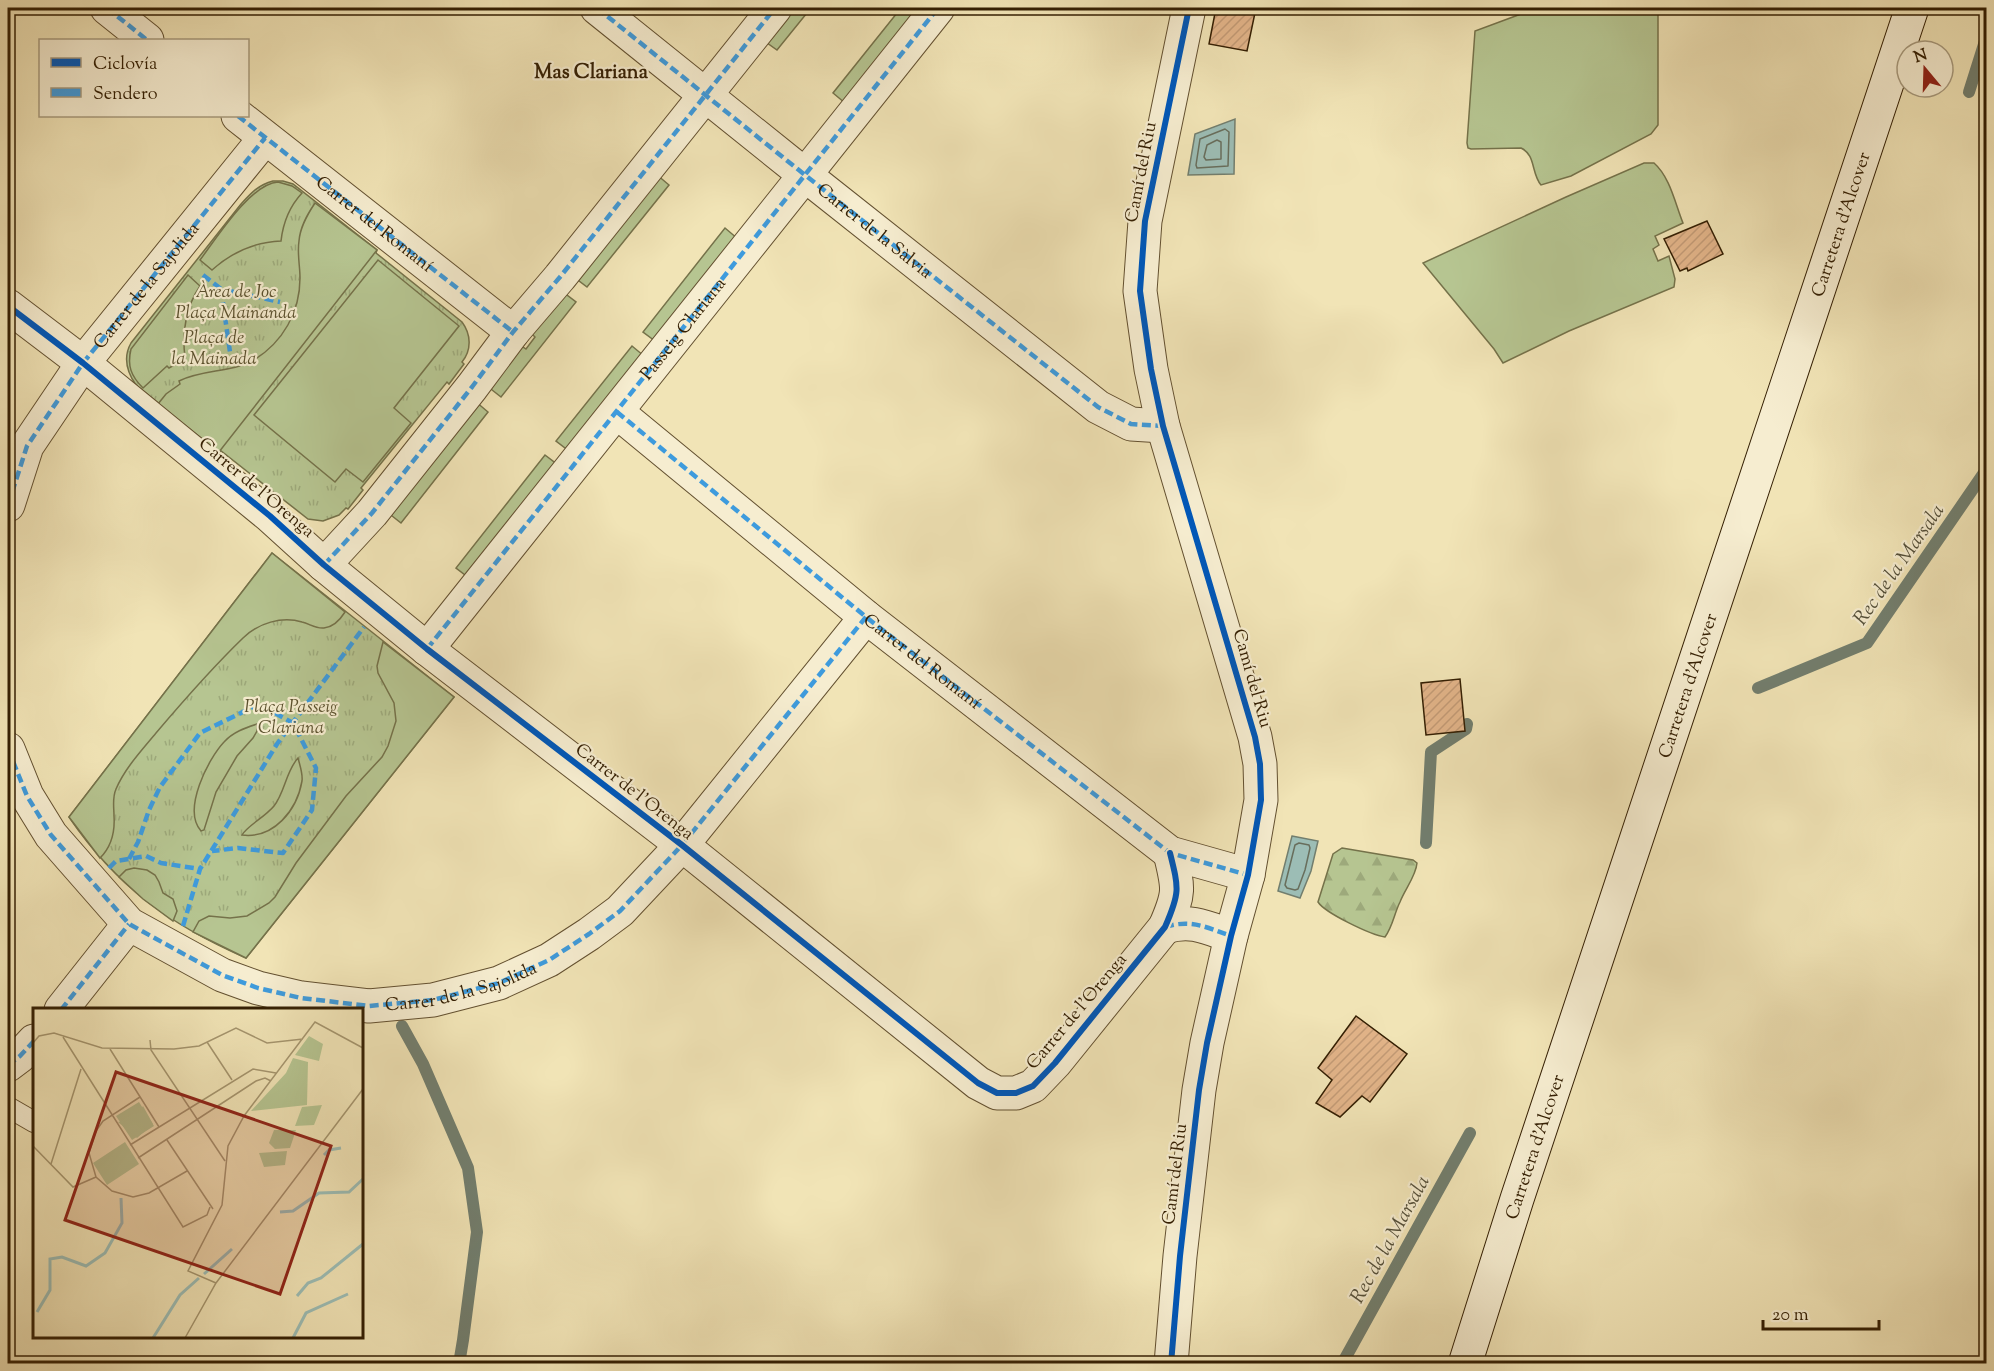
<svg xmlns="http://www.w3.org/2000/svg" width="1994" height="1371" viewBox="0 0 1994 1371" font-family="'Sorts Mill Goudy',serif">
<style>
.forest{fill:url(#forest-firs);stroke:#75724a;stroke-width:1.5}
.park{fill:url(#park-tufts);stroke:#75724a;stroke-width:1.5}
.garden{fill:#b6c591;stroke:#75724a;stroke-width:1.5}
.water{fill:#9cbdb5;stroke:#727e6e;stroke-width:1.5}
.lines{fill:none;stroke-linecap:round;stroke-linejoin:round}
.shore{stroke:#686e5c;stroke-width:1.5}
.stream{stroke:#727e6e;stroke-width:12}
.building{fill:url(#building-hatch);stroke:#341f03;stroke-width:1.5}
.service-casing{stroke:#635030;stroke-width:22}
.minor-casing{stroke:#635030;stroke-width:35}
.secondary-casing{stroke:#341f03;stroke-width:35}
.service{stroke:#f6edd0;stroke-width:20}
.minor{stroke:#f6edd0;stroke-width:33}
.secondary{stroke:#f6edd0;stroke-width:33}
.quiet{stroke:#3e9bdd;stroke-width:4.5;stroke-dasharray:9 4.5;stroke-linecap:butt}
.cycleway-casing{stroke:#f6edd0;stroke-width:10}
.cycleway{stroke:#0057b8;stroke-width:6}
.labels{text-anchor:middle;stroke-width:4.5;stroke-linejoin:round;paint-order:stroke}
.street-label{font-size:18px;fill:#341f03;stroke:#f6edd0}
.park-label{font-size:18px;font-style:italic;fill:#5b512e;stroke:#f6edd0}
.neighbourhood-label{font-size:20px;font-weight:bold;fill:#341f03;stroke:#f6edd0}
.water-label{font-size:20px;font-style:italic;fill:#534e38;stroke:#f6edd0}
.inset-river{fill:none;stroke:#9cbdb5;stroke-width:3}
.inset-road{fill:none;stroke:#a5956e;stroke-width:1.5}
.view{fill:#8f2418;fill-opacity:0.15;stroke:#8f2418;stroke-width:3}
.inset-edge{fill:none;stroke:#341f03;stroke-width:3}
</style>
<defs>
<pattern id="forest-firs" width="22" height="20" patternUnits="userSpaceOnUse" patternTransform="scale(1.5)"><rect width="22" height="20" fill="#b6c591"/><path d="M5 1l3.5 6h-7zM16 11l3.5 6h-7z" fill="#9da97b"/></pattern>
<pattern id="park-tufts" width="24" height="20" patternUnits="userSpaceOnUse" patternTransform="scale(1.5)"><rect width="24" height="20" fill="#b6c591"/><path d="M3 7l-1-3M5 7V3M7 7l1-3M15 17l-1-3M17 17v-4M19 17l1-3" fill="none" stroke="#9da97b"/></pattern>
<pattern id="building-hatch" width="6" height="6" patternUnits="userSpaceOnUse" patternTransform="scale(1.5)"><rect width="6" height="6" fill="#e2b489"/><path d="M-1 1l2-2M0 6l6-6M5 7l2-2" fill="none" stroke="#c29a75"/></pattern>
</defs>
<rect width="100%" height="100%" fill="#f1e4b6"/>
<filter id="stains"><feTurbulence type="fractalNoise" baseFrequency=".00333" numOctaves="4"/><feColorMatrix values="0 0 0 0 .2 0 0 0 0 .09 0 0 0 0 .02 0 0 0 .5 -.17"/></filter>
<radialGradient id="worn" r=".72"><stop offset=".6" stop-color="#630" stop-opacity="0"/><stop offset="1" stop-color="#630" stop-opacity=".3"/></radialGradient>
<path class="forest" d="M1342 848 1413 860 1417 863C1416 876 1405 889 1400 902 1394 914 1393 926 1385 937 1371 935 1325 913 1318 902L1333 854Z"/>
<g class="park">
<path d="M273 181H283L293 184 377 250 376 253 462 322C471 334 472 350 462 362L464 364 449 384 447 382 361 488 363 490 348 509 346 508 339 515 323 521 308 519 221 451 219 452 136 385C127 372 123 357 131 343L241 204C251 193 258 185 273 181Z"/>
<path d="M272 553 454 697 246 958C170 925 116 886 69 817Z"/>
</g>
<g class="garden">
<path d="M789 8H811L777 50 763 40Z"/>
<path d="M901 8H922L845 103 833 93Z"/>
<path d="M1537 8H1658V125L1651 134 1571 176 1541 185C1531 173 1536 155 1521 148L1471 149 1468 148 1467 143 1475 31Z"/>
<path d="M1644 163H1654C1670 177 1675 203 1683 223L1655 236 1659 245 1653 249 1658 261 1669 256 1675 279 1674 287 1569 331 1503 363 1494 349 1423 263 1566 197Z"/>
<path d="M656 174 669 185 587 287 574 277Z"/>
<path d="M278 182 292 186 302 193C289 207 283 223 281 241 254 242 232 252 212 270L200 260C216 239 250 184 278 182Z"/>
<path d="M315 203 377 250 219 452 158 404 166 394 180 384 179 381C203 369 231 373 254 360 283 342 300 312 300 278 300 266 297 253 299 241 300 227 307 215 315 203Z"/>
<path d="M725 228 738 239 655 341 643 332Z"/>
<path d="M378 260 459 326 394 408 411 423 363 482 346 469 335 482 254 415Z"/>
<path d="M188 275 200 286C185 308 182 333 185 359L169 368 167 366 143 388C131 376 127 366 131 349Z"/>
<path d="M563 292 576 302 501 397 487 386 520 345 526 349 535 337 530 332Z"/>
<path d="M632 346 644 356 569 451 556 441Z"/>
<path d="M475 401 488 412 401 523 387 512Z"/>
<path d="M545 455 558 465 469 578 456 568Z"/>
<path d="M272 553 345 612C340 620 334 627 324 628 316 629 310 624 302 622 282 616 258 623 243 638 212 668 184 700 156 733 142 750 125 768 116 789 112 798 114 807 114 816 115 831 111 847 100 858L69 817Z"/>
<path d="M383 642 454 697 246 958 193 932 199 921 209 916 230 918 247 916 269 903 275 897 296 863 346 796 382 757 388 746 396 721 394 703 378 673 377 666Z"/>
<path d="M257 724V731L253 738 237 756 216 792 204 830 201 831C182 810 208 759 224 742 233 732 245 728 257 724Z"/>
<path d="M298 758C300 766 303 774 302 781 297 810 274 839 242 835 247 826 265 817 274 806 285 792 286 771 298 758Z"/>
<path d="M134 868 147 870 155 875 159 882 163 893 173 899 177 911 173 921 143 899 119 877 126 870Z"/>
</g>
<g class="water">
<path d="M1235 119 1234 174 1188 175 1195 134Z"/>
<path d="M1292 836 1318 841 1311 871 1300 898 1278 891Z"/>
</g>
<g class="lines">
<g class="shore">
<path d="M1225 129 1229 132 1228 166 1197 168 1196 165 1200 139Z"/>
<path d="M1217 140 1221 142V159L1206 160 1204 157 1207 145Z"/>
<path d="M1299 843 1309 845 1310 848 1305 870 1298 889 1295 890 1287 888 1285 885 1295 845Z"/>
</g>
<g class="stream">
<path d="M1969 92 1986 38"/>
<path d="M1758 688 1867 643 1986 470"/>
<path d="M1426 843 1431 752 1466 729 1467 724"/>
<path d="M402 1026 423 1064 468 1168 477 1232 463 1340 459 1364"/>
<path d="M1342 1364 1470 1133"/>
</g>
</g>
<g class="building">
<path d="M1216 8H1256L1247 51 1209 44Z"/>
<path d="M1707 221 1723 254 1688 271 1687 268 1680 271 1664 239Z"/>
<path d="M1460 679 1465 731 1426 735 1421 683Z"/>
<path d="M1356 1016 1407 1054 1370 1102 1362 1096 1340 1117 1316 1103 1332 1080 1318 1068Z"/>
</g>
<g class="lines">
<defs>
<path id="service" d="M8 1107 34 1122"/>
<g id="minor">
<path d="M107 8 147 40"/>
<path d="M597 8 805 175 1098 407 1131 424 1163 426"/>
<path d="M238 116 513 332"/>
<path d="M8 306 83 363 270 516 324 565 427 649 682 845 978 1083 997 1093H1016L1033 1086 1055 1063 1165 927C1180 893 1179 889 1170 853"/>
<path id="s1" d="M617 412 866 617 1170 853 1248 875"/>
<path d="M8 505 27 446 83 363 265 138"/>
<path d="M324 565 372 513 472 387 513 332 560 277 775 8"/>
<path id="s2" d="M427 649 938 8"/>
<path id="s3" d="M8 749 27 796 51 835 129 924 222 975 258 988 301 998 369 1006 433 1000 499 983 549 960 589 934 620 911 682 845 866 617"/>
<path d="M1165 927C1191 919 1206 927 1231 936"/>
<path d="M61 1010 129 924"/>
<path d="M8 1065 20 1056 34 1041"/>
<path d="M1171 1364 1180 1256 1199 1090 1207 1043 1231 936 1248 875 1261 800 1260 764 1255 737 1163 426 1151 369 1140 291 1145 221 1189 8"/>
</g>
<g id="secondary">
<path id="s4" d="M1465 1364 1517 1199 1912 8"/>
</g>
</defs>
<use href="#service" class="service-casing"/>
<use href="#minor" class="minor-casing"/>
<use href="#secondary" class="secondary-casing"/>
<use href="#service" class="service"/>
<use href="#minor" class="minor"/>
<use href="#secondary" class="secondary"/>
<g class="quiet">
<path d="M107 8 147 40"/>
<path id="s5" d="M597 8 805 175 1098 407 1131 424 1163 426"/>
<path id="s6" d="M238 116 513 332"/>
<path d="M203 275 221 289 280 302"/>
<path d="M221 289 230 352"/>
<path d="M617 412 866 617 1170 853 1248 875"/>
<path id="s7" d="M8 505 27 446 83 363 265 138"/>
<path d="M324 565 372 513 472 387 513 332 560 277 775 8"/>
<path d="M427 649 938 8"/>
<path d="M8 749 27 796 51 835 129 924 222 975 258 988 301 998 369 1006 433 1000 499 983 549 960 589 934 620 911 682 845 866 617"/>
<path d="M129 859 138 842 149 810 160 787 200 733 259 704 293 723 316 768 312 810 283 853 238 848 212 851"/>
<path d="M109 868 116 861 146 856 161 863 200 869"/>
<path d="M183 926 200 869 223 832 277 744 364 627"/>
<path d="M1165 927C1191 919 1206 927 1231 936"/>
<path d="M61 1010 129 924"/>
<path d="M8 1065 20 1056 34 1041"/>
</g>
<defs>
<g id="cycleway">
<path d="M8 306 83 363 270 516 324 565 427 649 682 845 978 1083 997 1093H1016L1033 1086 1055 1063 1165 927C1180 893 1179 889 1170 853"/>
<path d="M1171 1364 1180 1256 1199 1090 1207 1043 1231 936 1248 875 1261 800 1260 764 1255 737 1163 426 1151 369 1140 291 1145 221 1189 8"/>
</g>
</defs>
<use href="#cycleway" class="cycleway-casing"/>
<use href="#cycleway" class="cycleway"/>
</g>
<g class="labels">
<g class="street-label">
<text transform="translate(1140 172) rotate(-79)" y="6">Camí del Riu</text>
<text dy="6" stroke="none"><textPath href="#s6" startOffset="174">Carrer del Romaní</textPath></text>
<text dy="6" stroke="none"><textPath href="#s4" startOffset="1200">Carretera d'Alcover</textPath></text>
<text dy="6" stroke="none"><textPath href="#s5" startOffset="356">Carrer de la Sàlvia</textPath></text>
<text dy="6" stroke="none"><textPath href="#s7" startOffset="262">Carrer de la Sajolida</textPath></text>
<text dy="6" stroke="none"><textPath href="#s2" startOffset="410">Passeig Clariana</textPath></text>
<text transform="translate(257 487) rotate(40)" y="6">Carrer de l'Orenga</text>
<text dy="6" stroke="none"><textPath href="#s1" startOffset="394">Carrer del Romaní</textPath></text>
<text transform="translate(1253 678) rotate(74)" y="6">Camí del Riu</text>
<text dy="6" stroke="none"><textPath href="#s4" startOffset="714">Carretera d'Alcover</textPath></text>
<text transform="translate(635 791) rotate(38)" y="6">Carrer de l'Orenga</text>
<text dy="6" stroke="none"><textPath href="#s3" startOffset="566">Carrer de la Sajolida</textPath></text>
<text transform="translate(1076 1011) rotate(-50)" y="6">Carrer de l'Orenga</text>
<text dy="6" stroke="none"><textPath href="#s4" startOffset="228">Carretera d'Alcover</textPath></text>
<text transform="translate(1174 1174) rotate(-83)" y="6">Camí del Riu</text>
</g>
<g class="park-label">
<text x="236" y="297">Àrea de Joc<tspan x="236" dy="21">Plaça Mainanda</tspan></text>
<text x="214" y="343">Plaça de<tspan x="214" dy="21">la Mainada</tspan></text>
<text x="291" y="712">Plaça Passeig<tspan x="291" dy="21">Clariana</tspan></text>
</g>
<g class="neighbourhood-label">
<text x="591" y="78">Mas Clariana</text>
</g>
<g class="water-label">
<text transform="translate(1898 564) rotate(-55)" y="7">Rec de la Marsala</text>
<text transform="translate(1389 1239) rotate(-61)" y="7">Rec de la Marsala</text>
</g>
</g>
<g transform="translate(33 1008)">
<rect width="330" height="330" fill="#f1e4b6"/>
<path d="M106 94 121 118 99 132 83 108ZM92 134 106 156 74 177 60 155Z" fill="#b6c591"/>
<path d="M276 28 290 36 286 53 262 47ZM260 50 275 54 274 97 218 103 253 65ZM289 97 281 117 262 118 269 99ZM110 98 120 116 104 130 85 114 101 111ZM241 122H263L257 140 242 141 236 135ZM254 143 252 157 231 159 226 145Z" fill="#b6c591"/>
<path class="inset-river" d="M291 147 296 142 308 140M247 204 260 203 286 185 316 184 330 171M171 266 199 241M264 288 275 275 288 270 330 236M4 304 17 282V251L29 249 53 258 72 245 89 215 88 190M120 330 147 287 166 270M260 330 273 305 315 286"/>
<path class="inset-road" d="M30 29 150 219 174 207 177 199M117 32 118 42 192 153M174 34 199 72M0 35 6 28 21 25 69 40 141 41 166 38 203 20 234 35 270 31M77 41 126 119M107 89 70 113 63 123 56 145 63 169 79 183 100 189 116 185 154 163M134 132 180 201M97 137 220 61 243 65M0 138 40 179 63 169M105 150 223 73 232 70 238 73M18 156 48 61M183 275 155 263 189 197 195 138 211 108 282 14 330 40M152 330 183 275 330 81"/>
<path class="view" d="M83 64 298 138 247 286 32 212Z"/>
<rect width="330" height="330" class="inset-edge"/>
</g>
<rect width="1994" height="1371" fill="none" stroke="#f1e4b6" stroke-width="30"/>
<rect x="9" y="9" width="1976" height="1353" fill="none" stroke="#341f03" stroke-width="3"/>
<rect x="15" y="15" width="1964" height="1341" fill="none" stroke="#341f03" stroke-width="1.5"/>
<rect x="39" y="39" width="210" height="78" fill="#f6edd0" stroke="#a89b7e" stroke-width="1.5"/>
<rect x="51" y="58" width="30" height="9" fill="#0057b8" stroke="#a89b7e" stroke-width="1.5"/>
<text x="93" y="69" font-size="18" fill="#341f03">Ciclovía</text>
<rect x="51" y="88" width="30" height="9" fill="#3e9bdd" stroke="#a89b7e" stroke-width="1.5"/>
<text x="93" y="99" font-size="18" fill="#341f03">Sendero</text>
<g transform="translate(1925 69) rotate(341)"><circle r="28" fill="#f6edd0" stroke="#a89b7e" stroke-width="1.5"/>
<path d="M0-4.5L10 22L0 15L-10 22Z" fill="#8f2418"/>
<text y="-9" font-size="16" font-weight="bold" text-anchor="middle" fill="#341f03">N</text>
</g>
<path d="M1763 1320v9h116v-9" fill="none" stroke="#341f03" stroke-width="3"/>
<text x="1772" y="1320" font-size="18" fill="#341f03" stroke="#f6edd0" stroke-width="4.5" paint-order="stroke">20 m</text>
<rect width="100%" height="100%" filter="url(#stains)"/>
<rect width="100%" height="100%" fill="url(#worn)"/>
</svg>
